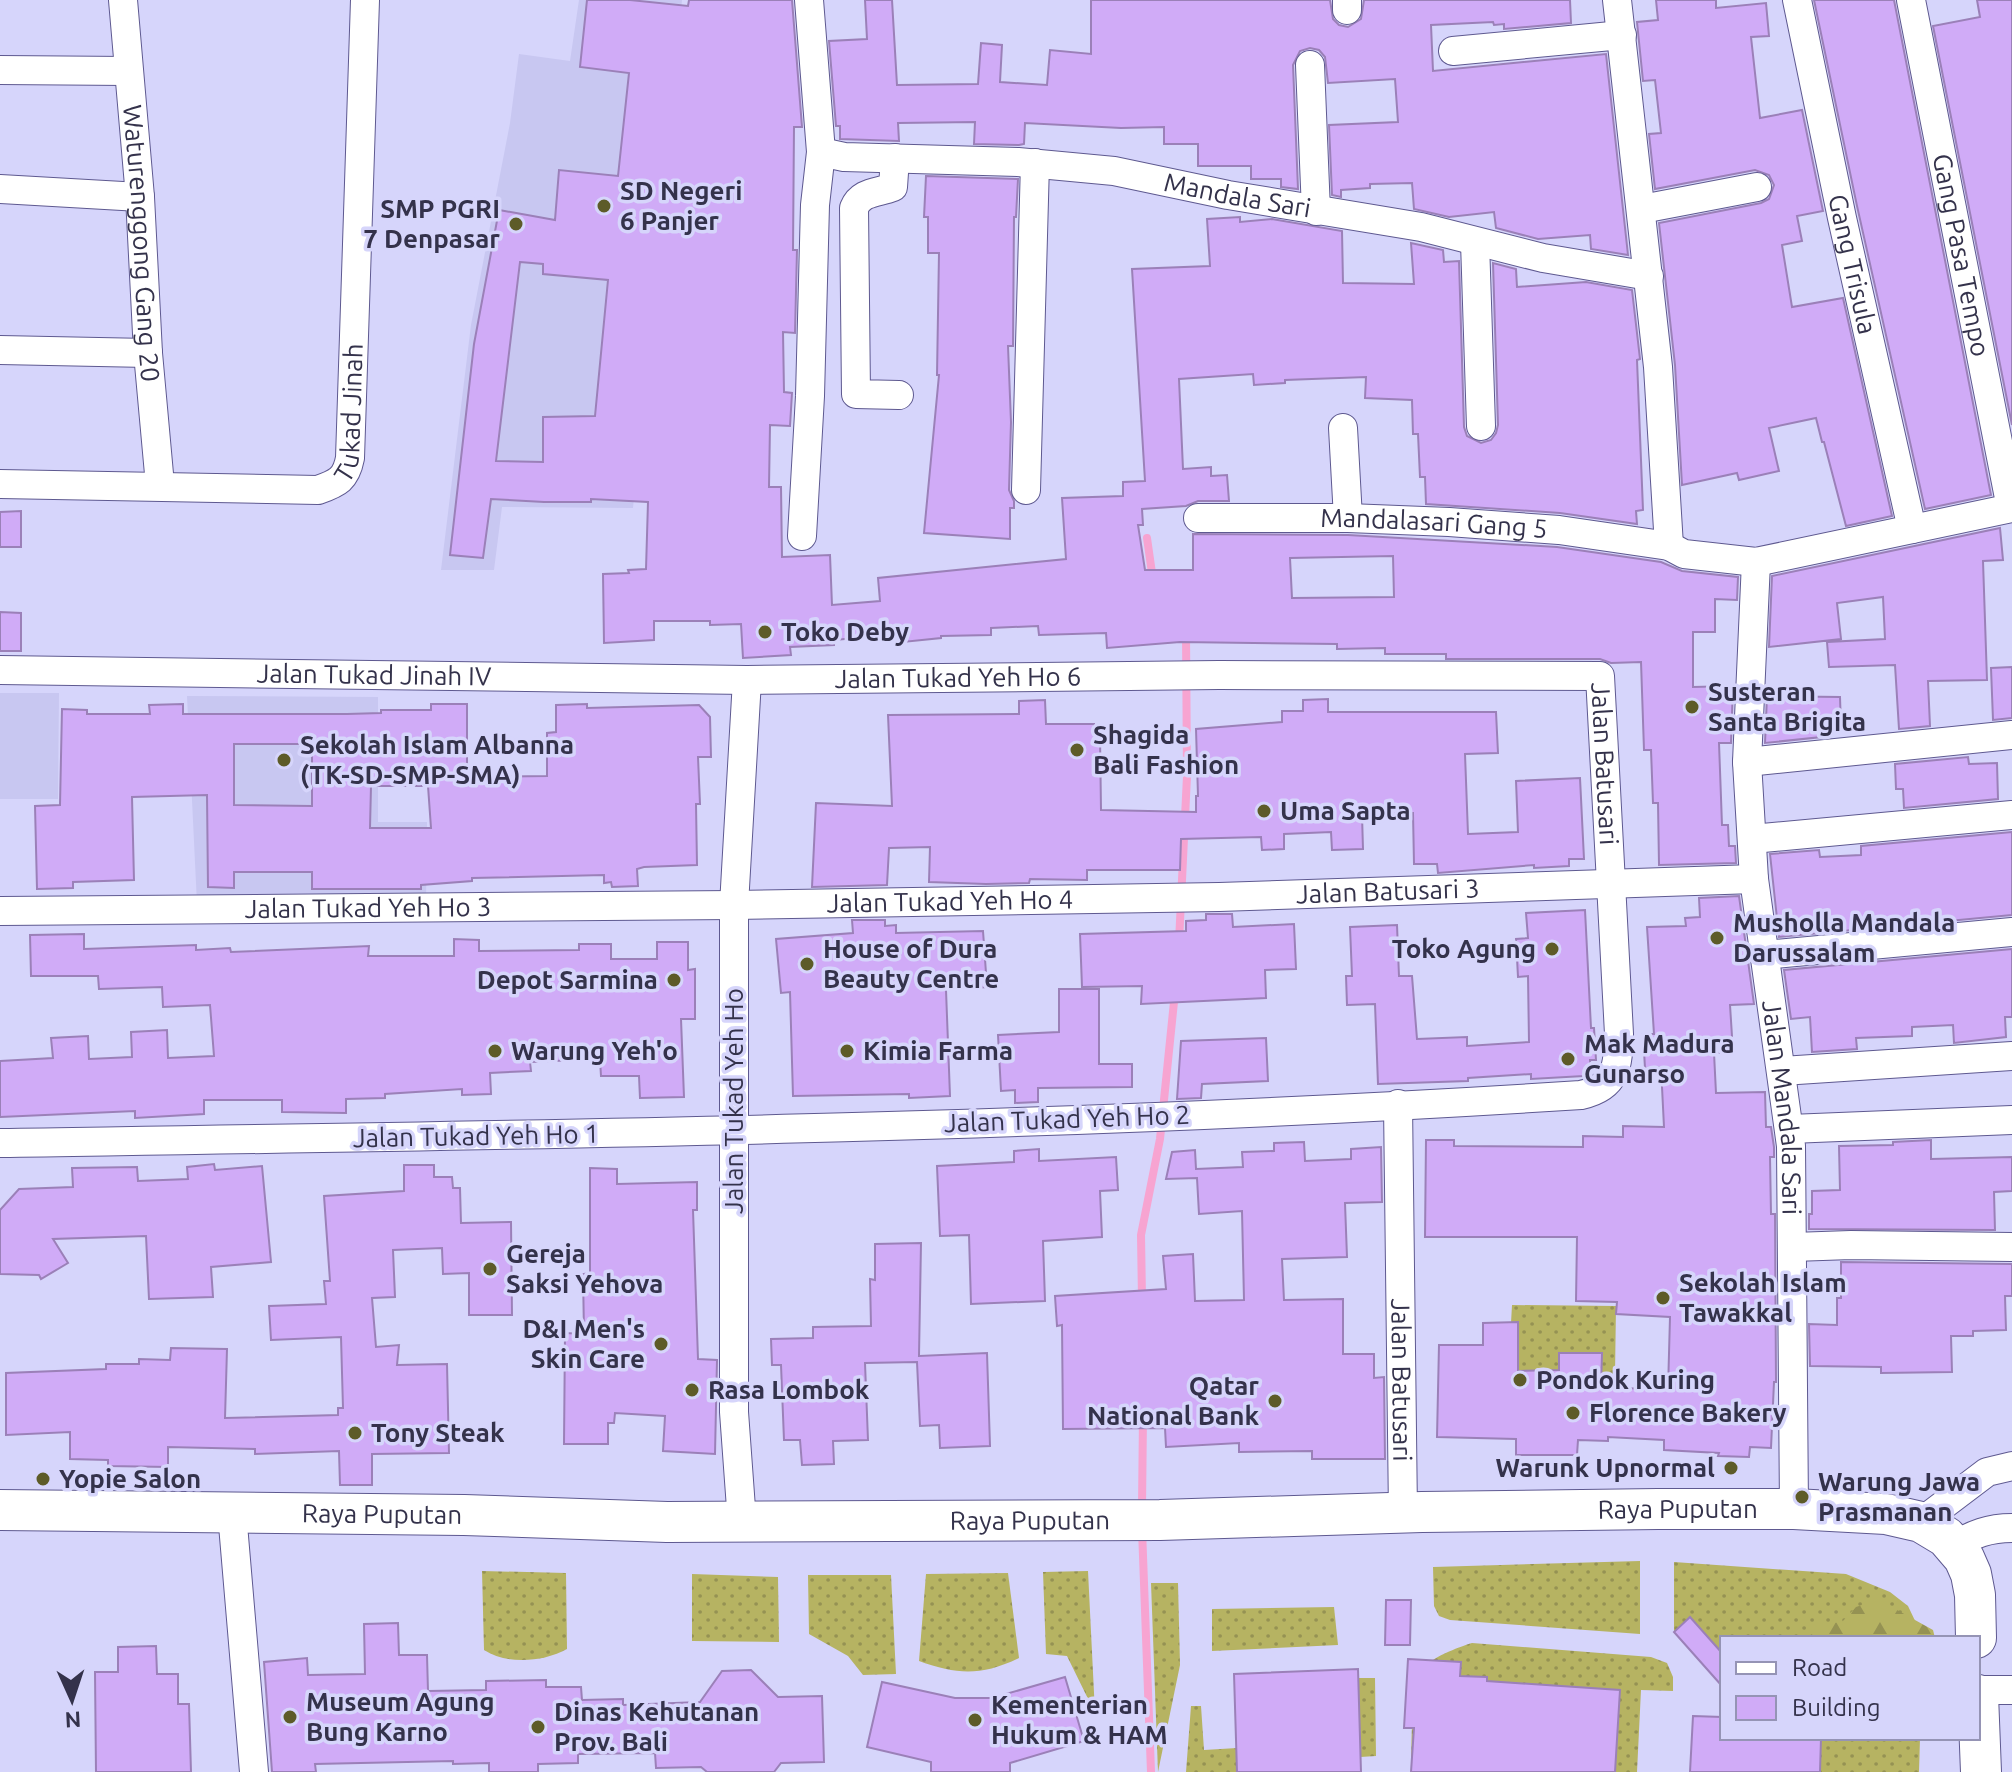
<svg xmlns="http://www.w3.org/2000/svg" width="2012" height="1772" viewBox="0 0 2012 1772" font-family="Ubuntu,sans-serif">
<style>
.built{fill:#c8c7f1}
.grass{fill:url(#grass-dots)}
.forest{fill:url(#forest-firs)}
.lines{fill:none;stroke-linecap:round;stroke-linejoin:round}
.stream{stroke:#f7a4d1;stroke-width:8}
.building{fill:#d0abf7;stroke:#9b80b8;stroke-width:2;fill-rule:evenodd}
.minor-casing{stroke:#5e5990;stroke-width:30}
.secondary-casing{stroke:#5e5990;stroke-width:42}
.minor{stroke:#fff;stroke-width:28}
.secondary{stroke:#fff;stroke-width:40}
.poi-dot{fill:#5d5b28;stroke:#d6d5fb;stroke-width:3}
.labels{text-anchor:middle;stroke-width:7;stroke-linejoin:round;paint-order:stroke}
.poi-label{font-size:26px;font-weight:bold;fill:#34324b;stroke:#d6d5fb;text-anchor:start}
.street-label{font-size:26px;fill:#34324b;stroke:#d6d5fb}
</style>
<defs>
<pattern id="grass-dots" width="8" height="8" patternUnits="userSpaceOnUse" patternTransform="scale(2)"><rect width="8" height="8" fill="#b6b362"/><path d="M2 2h.1M6 6h.1" fill="none" stroke="#959253" stroke-width="1.8" stroke-linecap="round"/></pattern>
<pattern id="forest-firs" width="22" height="20" patternUnits="userSpaceOnUse" patternTransform="scale(2)"><rect width="22" height="20" fill="#b6b362"/><path d="M5 1l3.5 6h-7zM16 11l3.5 6h-7z" fill="#959253"/></pattern>
</defs>
<rect width="100%" height="100%" fill="#d6d5fb"/>
<g class="built">
<path d="M579 0H682L633 508 502 507 494 570H441L471 325 510 123 519 54 570 61Z"/>
<path d="M0 693H59L58 799H0Z"/>
<path d="M187 696 378 697V822H427L426 903 197 904Z"/>
</g>
<g class="grass">
<path d="M1512 1305 1616 1306 1615 1375 1610 1377 1609 1390 1601 1389 1602 1353H1559V1370L1518 1371V1323H1511Z"/>
<path d="M1640 1561V1634L1450 1620 1439 1616 1434 1606 1433 1567Z"/>
<path d="M1674 1562 1846 1574 1890 1592 1908 1606 1918 1627 1920 1638H1722V1653L1690 1617 1674 1632Z"/>
<path d="M482 1571 566 1573 567 1649C543 1662 507 1665 484 1650Z"/>
<path d="M1088 1571 1095 1713 1067 1656 1046 1654 1043 1572Z"/>
<path d="M1008 1573 1019 1658C981 1676 958 1675 919 1661L926 1574Z"/>
<path d="M692 1574 778 1577 779 1642 692 1641Z"/>
<path d="M808 1575H891L896 1674 863 1675 848 1656 809 1634Z"/>
<path d="M1151 1583H1178L1180 1665 1158 1772Z"/>
<path d="M1334 1607 1338 1645 1212 1651V1609Z"/>
<path d="M1472 1643 1651 1657 1667 1663 1673 1677V1691L1641 1690 1637 1772H1411C1412 1748 1410 1689 1422 1670 1429 1658 1459 1647 1472 1643Z"/>
<path d="M1358 1678H1375L1376 1756 1313 1760V1772H1186L1191 1706H1201L1204 1750 1237 1748 1236 1734 1359 1729Z"/>
<path d="M1821 1738H1920L1919 1772H1820Z"/>
</g>
<path class="forest" d="M1874 1601 1888 1605 1933 1630 1935 1638H1810L1819 1624 1842 1622 1856 1607Z"/>
<g class="lines">
<g class="stream">
<path d="M1147 538 1153 580"/>
<path d="M1179 942 1187 776 1186 632"/>
<path d="M1142 1299 1141 1235 1160 1139 1175 992"/>
<path d="M1142 1507 1143 1417"/>
<path d="M1142 1529 1151 1772"/>
</g>
</g>
<g class="building">
<path d="M587 0H630L688 6 689 0H792L802 127H794L793 250H797L795 333 783 332 784 392 792 393 790 426 770 425 769 487H781L782 557 830 555 832 605 880 601 878 578 1066 559 1062 498 1123 496V482L1145 481 1132 269 1210 266 1207 219 1240 217V222L1272 219 1342 231 1343 283 1414 284 1411 243 1443 250 1444 262 1459 261 1464 427 1467 436 1481 443 1491 440 1496 433 1498 425 1493 263 1516 269 1517 287 1586 282 1632 290 1640 359 1637 360 1643 510 1636 511 1637 524 1560 513 1426 504 1425 477H1420L1418 434H1413L1412 400 1365 398 1366 377 1285 380V383L1254 385 1253 374 1179 379 1183 469 1211 467V476L1227 475 1229 501H1198L1186 506 1142 509 1143 525H1138L1145 570H1193V534L1348 535 1557 547 1661 562 1682 571 1738 577 1737 600 1715 599V632H1693V687L1733 686 1731 743H1719L1722 825H1728L1729 846H1735L1736 863 1659 865 1658 803H1653L1651 750H1644L1641 662 1611 663 1600 659H1446V654H1385V648L1337 649V644L1180 642 1107 648 1106 633 1039 635 1038 626 991 628V635L941 636V638L903 642 902 634 834 640V645L790 647 791 655 743 658 741 624 710 625V621H654V640L604 643 603 574 629 573 628 570 646 569 648 502 591 499V502H544L491 499 483 558 450 555 474 344 499 210 555 220 559 170 618 176 629 73 580 67ZM520 262 543 264V274L608 280 595 416 543 417V462L496 461ZM1393 556 1394 597 1292 598 1290 558Z"/>
<path d="M865 0H892L897 85 978 84 981 43 1002 45 1000 82 1047 85 1050 50 1091 54V0H1330L1333 19 1339 25 1348 27 1361 19 1364 0H1570L1571 23 1504 29V24L1494 25 1493 22 1431 25 1433 71 1606 54 1628 255 1591 249 1590 235 1538 239 1496 228 1494 212 1449 217 1414 209 1412 183 1370 184V188L1341 190V197L1332 195 1329 125 1398 122 1395 79 1328 83 1325 57 1319 50 1310 48 1300 51 1293 65 1298 189 1281 187V179H1251V166H1198V144H1164V127L1121 128 1025 123 1024 144 1019 145 974 144 975 122 898 123 899 141 840 139V126H836L829 41 867 39Z"/>
<path d="M1656 0H1716V8L1766 3 1769 36 1751 37 1760 118 1802 110 1823 211 1797 216 1802 241 1782 245 1792 307 1843 298 1892 516 1846 526 1824 442H1822L1816 418 1769 428 1779 471 1739 480 1737 473 1682 485 1675 365 1659 223 1761 203 1769 199 1774 185 1769 175 1755 170 1655 189 1649 134 1661 133 1655 80 1643 81 1637 22 1658 20Z"/>
<path d="M1814 0H1894L1991 495 1925 509 1857 206Z"/>
<path d="M1977 0H2012V425L1933 26 1980 17Z"/>
<path d="M926 176 1018 179 1016 217H1014L1013 346H1008L1011 422 1009 490 1014 501V508H1010V539L924 533 939 375H937L939 253H928V217H924Z"/>
<path d="M21 511V547H0V512Z"/>
<path d="M2000 528 2003 560 1983 561 1987 680 1928 681 1930 726 1899 729 1895 665 1829 667 1827 642 1885 639 1883 597 1837 603 1841 639 1769 647 1772 576Z"/>
<path d="M0 612 21 613V651H0Z"/>
<path d="M2012 667V718L1993 720 1991 668Z"/>
<path d="M1767 696 1840 697 1841 727H1830L1831 736 1765 743Z"/>
<path d="M1328 699V712H1496L1498 753 1465 754 1468 834 1518 832 1516 781 1580 778 1584 859H1569V866L1534 868V865L1438 873 1437 864H1414L1413 813 1362 815 1363 849 1332 850 1331 832 1284 834V849L1262 850 1261 837 1181 839 1180 870H1087V880L1030 879 1029 883 986 884 929 882 930 847 889 848 887 885 812 887 816 803 892 806 888 715 1019 714V701L1045 700 1046 724H1094V736H1100L1101 810 1196 812V796H1198L1196 729 1282 722V711H1303V700Z"/>
<path d="M183 704V714H347L381 713V710H431V704H467V777L547 776V733L556 732V705L587 704V708L699 705 710 717 711 757H698L700 804H696L697 865 644 867 637 869 638 886 612 887 611 882 604 883V875L472 878V881L421 885V889H312V872H234V888L208 887 207 795 132 797 134 880 73 882V888L37 889 35 806 60 805 62 709 87 710V714H150L149 705ZM234 744H312V806L234 805ZM371 786H428L431 828H370Z"/>
<path d="M1968 757 1969 764 1997 763 1998 799 1904 808 1903 789H1896L1895 764Z"/>
<path d="M2012 832V915L1779 937 1770 854 1819 850 1820 857 1861 855V846Z"/>
<path d="M1739 896 1754 1004 1730 1005 1733 1052 1714 1053 1716 1093 1765 1092 1766 1127H1771L1774 1147V1157H1770L1771 1214H1775L1776 1382H1774L1771 1448 1750 1447 1749 1457 1718 1456 1719 1453 1664 1450V1440L1608 1437V1441L1578 1440 1577 1455H1516V1439L1437 1437 1439 1345H1483V1323L1518 1322V1371L1559 1370V1353H1602L1601 1387 1668 1390 1670 1317 1616 1314 1617 1302 1576 1301 1577 1237H1425L1426 1140H1454V1146L1583 1147V1136L1623 1137V1126L1664 1127 1661 1067 1645 1068 1643 1034H1654L1647 927 1686 926 1685 918 1700 917 1699 898Z"/>
<path d="M1585 910 1591 1028H1594L1596 1060H1590L1591 1073 1584 1076 1531 1079V1074L1468 1078V1081L1378 1084 1375 1004 1347 1005 1346 976H1352L1350 927 1397 925 1399 976H1412L1417 1039 1467 1037V1046L1529 1042 1528 976 1518 977 1516 939 1528 938 1526 913Z"/>
<path d="M1206 914H1232L1233 927 1294 924 1296 969 1265 970 1266 998 1141 1004 1142 986 1082 987 1080 934 1186 931V921L1206 920Z"/>
<path d="M852 920H885V926L896 925V933L983 931 987 987 946 990 950 1096 909 1098V1094L793 1096 790 992 781 993 776 939 853 933Z"/>
<path d="M84 934V949L196 945V950L230 948 231 952 369 946 368 956H454V939L479 940V951L579 950V944H611V959H657V942H688V970L695 969V1019H681L684 1097 640 1098 639 1076H601L600 1059 530 1062 531 1071 490 1073 491 1094 462 1095V1089L385 1094V1098L346 1099V1113L282 1112V1100H204V1114L135 1118V1111L0 1117V1061L53 1058 51 1038 88 1036 89 1059 132 1057 131 1032 167 1030 168 1058 214 1056 210 1005 163 1007 162 987 99 989 98 976H31L30 935Z"/>
<path d="M2012 949V1017H2005L2006 1037 1954 1043 1953 1025 1912 1027V1036L1856 1038 1857 1049 1812 1052 1810 1017 1791 1019 1784 970Z"/>
<path d="M1059 989H1099V1064H1132V1087L1038 1088V1102L1015 1103V1090L1001 1091 998 1035 1059 1032Z"/>
<path d="M1266 1038 1268 1081 1202 1084 1201 1098 1177 1099 1181 1041Z"/>
<path d="M1931 1140V1159L2012 1157V1191L1994 1192 1995 1230 1809 1229V1214H1812V1191L1840 1190 1839 1146 1893 1145V1142Z"/>
<path d="M1304 1142 1305 1161 1351 1159V1149L1381 1147 1382 1202 1345 1203 1347 1257 1282 1259 1284 1300 1343 1299V1354H1374V1378L1384 1377 1385 1459H1312V1451L1239 1452V1443L1166 1447 1165 1428 1063 1429 1062 1325 1057 1326 1055 1296 1166 1289 1163 1256 1193 1254 1195 1301 1244 1300 1242 1211 1199 1214 1197 1178 1166 1179 1172 1152 1195 1150 1196 1169 1243 1167 1242 1152 1274 1151V1143Z"/>
<path d="M1039 1149V1161L1116 1157 1118 1190 1100 1191 1102 1237 1043 1241 1045 1301 971 1304 969 1235 940 1236 937 1166 1014 1162V1151Z"/>
<path d="M214 1164 215 1170 262 1166 271 1262 211 1267 213 1297 149 1299 146 1236 53 1239 68 1263 41 1279 39 1275 0 1274V1210L19 1189 73 1187 72 1168 137 1167 138 1181 188 1179 187 1167Z"/>
<path d="M404 1165H434V1177H452L453 1188H460L461 1223 511 1222 512 1315H469V1273L443 1274 442 1248 393 1250 395 1297 372 1298 376 1347 399 1345 397 1365 447 1364 449 1453 372 1454V1485H340L339 1451 255 1454V1449L168 1447V1467L108 1466V1460L70 1459V1432L6 1435V1373L106 1369V1364H139V1359L170 1360 171 1348 227 1349 225 1418 338 1415V1408H343L341 1337 271 1340 269 1306 326 1304 324 1281H330L324 1196 404 1191Z"/>
<path d="M590 1168 617 1169V1184L697 1182V1210H693L698 1359 717 1360 715 1454 663 1451 665 1416 615 1413 614 1423H608V1444H564L565 1333 584 1334 583 1274 590 1273Z"/>
<path d="M921 1243 919 1356 987 1353 990 1446 940 1448 939 1425 920 1426 917 1362 865 1363 868 1440 833 1441 834 1464 802 1465 800 1440H784L781 1365H772L771 1339 813 1338V1327L871 1326 870 1279 875 1280V1244Z"/>
<path d="M1841 1262 2012 1264V1296H2005L2006 1330 1973 1331V1336H1951L1952 1372 1881 1373V1367L1810 1366 1809 1324 1837 1325V1298H1841Z"/>
<path d="M1386 1600H1411L1410 1645H1385Z"/>
<path d="M1690 1617 1722 1653V1686L1674 1632Z"/>
<path d="M398 1623 399 1655H427L428 1691 486 1690V1681L546 1680V1687H581L582 1700 623 1699V1705L700 1702 722 1671 751 1670 778 1697 822 1696 824 1762 781 1763 774 1772H707L701 1767 656 1768 655 1753 578 1754V1763L538 1764V1772H489V1763L453 1764V1761L315 1764 316 1772H272L264 1662 307 1658 308 1675 365 1674 364 1624Z"/>
<path d="M156 1646 157 1674H178V1704H189L191 1772H96L95 1672H118V1647Z"/>
<path d="M1408 1659 1461 1662 1460 1676 1487 1677V1681L1620 1690 1615 1772H1411L1414 1728H1404Z"/>
<path d="M1358 1669 1361 1772H1237L1234 1674Z"/>
<path d="M1065 1677 1084 1741 1010 1763V1772H931V1762L867 1747 882 1682 955 1698H992Z"/>
<path d="M1693 1716 1722 1717V1738H1821L1820 1772H1690Z"/>
</g>
<g class="lines">
<defs>
<g id="minor">
<path id="s1" d="M123 0 140 197 148 353 160 485"/>
<path d="M1347 0V10"/>
<path d="M1617 0 1658 367 1669 546"/>
<path id="s2" d="M1797 0 1842 218 1912 529"/>
<path id="s3" d="M1911 0 2011 508"/>
<path d="M1453 51 1622 35"/>
<path d="M1310 65 1316 211"/>
<path d="M0 70 128 71"/>
<path id="s4" d="M821 152 844 157 1018 162 1114 171 1228 195 1421 227 1543 258 1649 276"/>
<path d="M895 158 893 187C878 193 861 191 854 208L856 394 899 395"/>
<path d="M0 189 140 197"/>
<path d="M1642 209 1757 187"/>
<path d="M1475 242 1481 426"/>
<path d="M0 350 148 353"/>
<path d="M1343 428 1348 518"/>
<path id="s5" d="M0 484 318 490C338 483 346 479 350 458L365 0"/>
<path d="M1026 490 1035 163"/>
<path id="s6" d="M1198 518H1348L1449 522 1559 530 1669 546 1684 554 1756 562 2012 508"/>
<path d="M802 536 810 396 815 205 821 152 809 0"/>
<path id="s7" d="M1756 562 1747 762 1754 879 1791 1146 1794 1509"/>
<path id="s8" d="M0 670 747 680 1219 675 1600 676 1619 1034C1618 1066 1617 1087 1581 1095 1055 1129 527 1135 0 1143"/>
<path d="M1747 762 2012 735"/>
<path d="M1752 839 2012 815"/>
<path id="s9" d="M0 911 734 905 1219 897 1754 879"/>
<path d="M1764 955 2012 932"/>
<path d="M1782 1071 2012 1056"/>
<path id="s10" d="M1398 1104 1403 1514"/>
<path d="M1790 1129 2012 1120"/>
<path d="M1793 1247 1851 1245 2012 1247"/>
<path d="M232 1513 254 1772"/>
<path d="M742 1522 734 1412V905L747 680"/>
<path d="M1921 1522 1987 1472 2012 1466"/>
<path d="M1954 1546C1973 1534 1989 1528 2012 1528"/>
<path d="M1978 1690H2012"/>
</g>
<g id="secondary">
<path id="s11" d="M0 1510 464 1515 667 1522 1160 1520 1422 1512 1658 1509H1794L1886 1514 1921 1522 1946 1537 1964 1558 1971 1574 1975 1595 1976 1638"/>
<path d="M1978 1695 1981 1772"/>
</g>
</defs>
<use href="#minor" class="minor-casing"/>
<use href="#secondary" class="secondary-casing"/>
<use href="#minor" class="minor"/>
<use href="#secondary" class="secondary"/>
</g>
<g class="poi-dot">
<circle cx="604" cy="206" r="8"/>
<circle cx="516" cy="224" r="8"/>
<circle cx="765" cy="632" r="8"/>
<circle cx="1692" cy="707" r="8"/>
<circle cx="1077" cy="750" r="8"/>
<circle cx="284" cy="760" r="8"/>
<circle cx="1264" cy="811" r="8"/>
<circle cx="1717" cy="938" r="8"/>
<circle cx="1552" cy="949" r="8"/>
<circle cx="807" cy="964" r="8"/>
<circle cx="674" cy="980" r="8"/>
<circle cx="495" cy="1051" r="8"/>
<circle cx="847" cy="1051" r="8"/>
<circle cx="1568" cy="1059" r="8"/>
<circle cx="490" cy="1269" r="8"/>
<circle cx="1663" cy="1298" r="8"/>
<circle cx="661" cy="1344" r="8"/>
<circle cx="1520" cy="1380" r="8"/>
<circle cx="692" cy="1390" r="8"/>
<circle cx="1275" cy="1401" r="8"/>
<circle cx="1573" cy="1413" r="8"/>
<circle cx="355" cy="1433" r="8"/>
<circle cx="1731" cy="1468" r="8"/>
<circle cx="43" cy="1479" r="8"/>
<circle cx="1802" cy="1497" r="8"/>
<circle cx="290" cy="1717" r="8"/>
<circle cx="975" cy="1720" r="8"/>
<circle cx="538" cy="1727" r="8"/>
</g>
<g class="labels">
<g class="poi-label">
<text x="620" y="200">SD Negeri<tspan x="620" dy="30">6 Panjer</tspan></text>
<text x="500" y="218" text-anchor="end">SMP PGRI<tspan x="500" dy="30">7 Denpasar</tspan></text>
<text x="781" y="641">Toko Deby</text>
<text x="1708" y="701">Susteran<tspan x="1708" dy="30">Santa Brigita</tspan></text>
<text x="1093" y="744">Shagida<tspan x="1093" dy="30">Bali Fashion</tspan></text>
<text x="300" y="754">Sekolah Islam Albanna<tspan x="300" dy="30">(TK-SD-SMP-SMA)</tspan></text>
<text x="1280" y="820">Uma Sapta</text>
<text x="1733" y="932">Musholla Mandala<tspan x="1733" dy="30">Darussalam</tspan></text>
<text x="823" y="958">House of Dura<tspan x="823" dy="30">Beauty Centre</tspan></text>
<text x="1536" y="958" text-anchor="end">Toko Agung</text>
<text x="658" y="989" text-anchor="end">Depot Sarmina</text>
<text x="1584" y="1053">Mak Madura<tspan x="1584" dy="30">Gunarso</tspan></text>
<text x="511" y="1060">Warung Yeh'o</text>
<text x="863" y="1060">Kimia Farma</text>
<text x="506" y="1263">Gereja<tspan x="506" dy="30">Saksi Yehova</tspan></text>
<text x="1679" y="1292">Sekolah Islam<tspan x="1679" dy="30">Tawakkal</tspan></text>
<text x="645" y="1338" text-anchor="end">D&amp;I Men's<tspan x="645" dy="30">Skin Care</tspan></text>
<text x="1536" y="1389">Pondok Kuring</text>
<text x="1259" y="1395" text-anchor="end">Qatar<tspan x="1259" dy="30">National Bank</tspan></text>
<text x="708" y="1399">Rasa Lombok</text>
<text x="1589" y="1422">Florence Bakery</text>
<text x="371" y="1442">Tony Steak</text>
<text x="1715" y="1477" text-anchor="end">Warunk Upnormal</text>
<text x="59" y="1488">Yopie Salon</text>
<text x="1818" y="1491">Warung Jawa<tspan x="1818" dy="30">Prasmanan</tspan></text>
<text x="306" y="1711">Museum Agung<tspan x="306" dy="30">Bung Karno</tspan></text>
<text x="991" y="1714">Kementerian<tspan x="991" dy="30">Hukum &amp; HAM</tspan></text>
<text x="554" y="1721">Dinas Kehutanan<tspan x="554" dy="30">Prov. Bali</tspan></text>
</g>
<g class="street-label">
<text dy="9" stroke="none"><textPath href="#s4" startOffset="420">Mandala Sari</textPath></text>
<text dy="9" stroke="none"><textPath href="#s1" startOffset="244">Waturenggong Gang 20</textPath></text>
<text dy="9" stroke="none"><textPath href="#s3" startOffset="260">Gang Pasa Tempo</textPath></text>
<text dy="9" stroke="none"><textPath href="#s2" startOffset="270">Gang Trisula</textPath></text>
<text dy="9" stroke="none"><textPath href="#s5" startOffset="412">Tukad Jinah</textPath></text>
<text dy="9" stroke="none"><textPath href="#s6" startOffset="236">Mandalasari Gang 5</textPath></text>
<text dy="9" stroke="none"><textPath href="#s8" startOffset="374">Jalan Tukad Jinah IV</textPath></text>
<text dy="9" stroke="none"><textPath href="#s8" startOffset="958">Jalan Tukad Yeh Ho 6</textPath></text>
<text dy="9" stroke="none"><textPath href="#s8" startOffset="1688">Jalan Batusari</textPath></text>
<text dy="9" stroke="none"><textPath href="#s9" startOffset="1388">Jalan Batusari 3</textPath></text>
<text dy="9" stroke="none"><textPath href="#s9" startOffset="950">Jalan Tukad Yeh Ho 4</textPath></text>
<text dy="9" stroke="none"><textPath href="#s9" startOffset="368">Jalan Tukad Yeh Ho 3</textPath></text>
<text transform="translate(734 1101) rotate(-90)" y="9">Jalan Tukad Yeh Ho</text>
<text dy="9" stroke="none"><textPath href="#s7" startOffset="548">Jalan Mandala Sari</textPath></text>
<text transform="translate(1067 1119) rotate(-2)" y="9">Jalan Tukad Yeh Ho 2</text>
<text transform="translate(476 1136) rotate(-1)" y="9">Jalan Tukad Yeh Ho 1</text>
<text dy="9" stroke="none"><textPath href="#s10" startOffset="276">Jalan Batusari</textPath></text>
<text dy="9" stroke="none"><textPath href="#s11" startOffset="1678">Raya Puputan</textPath></text>
<text dy="9" stroke="none"><textPath href="#s11" startOffset="382">Raya Puputan</textPath></text>
<text dy="9" stroke="none"><textPath href="#s11" startOffset="1030">Raya Puputan</textPath></text>
</g>
</g>
<rect x="1720" y="1636" width="260" height="104" fill="#d6d5fb" stroke="#9594b5" stroke-width="2"/>
<rect x="1736" y="1662" width="40" height="12" fill="#ffffff" stroke="#9594b5" stroke-width="2"/>
<text x="1792" y="1676" font-size="24" fill="#34324b">Road</text>
<rect x="1736" y="1696" width="40" height="24" fill="#d0abf7" stroke="#9594b5" stroke-width="2"/>
<text x="1792" y="1716" font-size="24" fill="#34324b">Building</text>
<g transform="translate(72 1700) rotate(177)" stroke="#d6d5fb" stroke-width="6" paint-order="stroke">
<path d="M0-6L14 30L0 20L-14 30Z" fill="#34324b"/>
<text y="-12" font-size="22" font-weight="bold" text-anchor="middle" fill="#34324b">N</text>
</g>
</svg>
